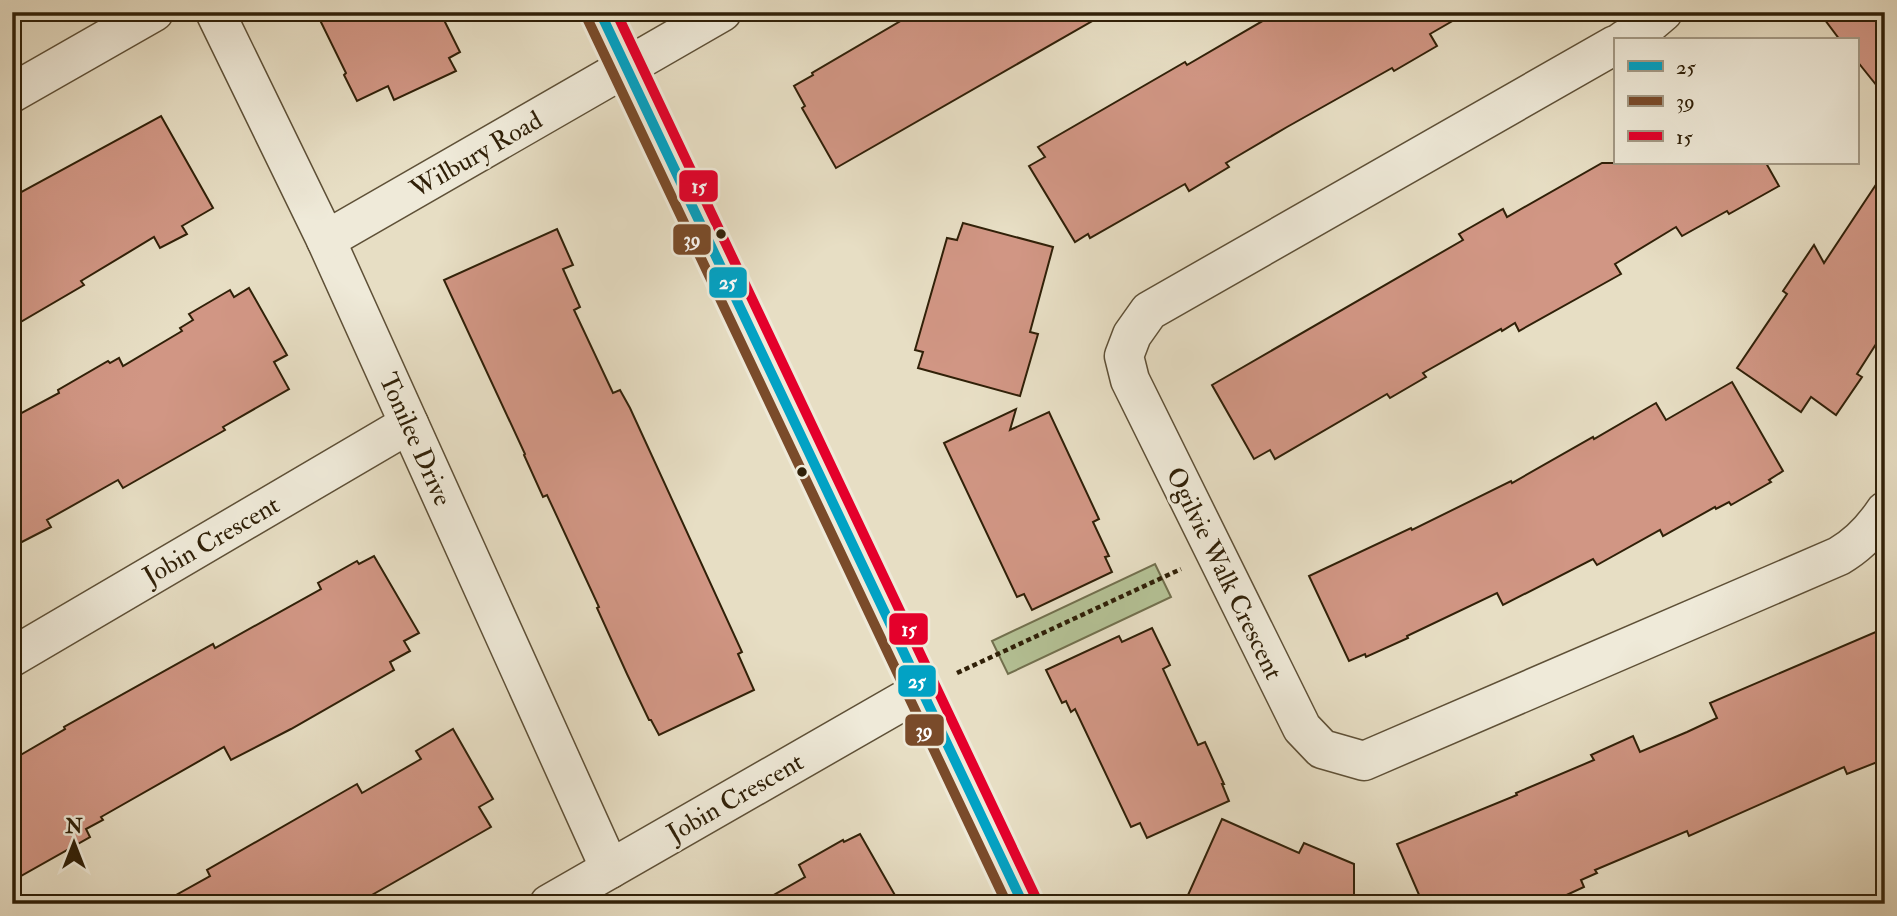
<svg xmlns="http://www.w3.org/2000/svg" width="1897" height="916" viewBox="0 0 1897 916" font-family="'IM FELL Double Pica',serif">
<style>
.green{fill:#b4c195;stroke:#72704e;stroke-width:2}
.building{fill:#d19684;stroke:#302008;stroke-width:2}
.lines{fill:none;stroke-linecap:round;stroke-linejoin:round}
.street-casing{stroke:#5e5037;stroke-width:41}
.secondary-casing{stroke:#302008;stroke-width:41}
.path{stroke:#302008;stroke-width:4.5;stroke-dasharray:5 3.5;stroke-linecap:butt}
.street{stroke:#efead9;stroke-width:38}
.secondary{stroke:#efead9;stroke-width:38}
.bus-1-casing{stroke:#efead9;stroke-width:16}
.bus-2-casing{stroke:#efead9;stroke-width:16}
.bus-3-casing{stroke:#efead9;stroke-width:16}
.bus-1{stroke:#02a2c4;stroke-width:10}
.bus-2{stroke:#7a4b2a;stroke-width:10}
.bus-3{stroke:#e4002b;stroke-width:10}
.bus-dot{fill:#302008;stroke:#efead9;stroke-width:2.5}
.labels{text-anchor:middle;stroke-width:6;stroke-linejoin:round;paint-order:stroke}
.street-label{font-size:26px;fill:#302008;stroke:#efead9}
.line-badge{stroke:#efead9;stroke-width:2.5}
.badge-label{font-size:19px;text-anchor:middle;font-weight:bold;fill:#fff}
</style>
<rect width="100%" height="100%" fill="#e7dec4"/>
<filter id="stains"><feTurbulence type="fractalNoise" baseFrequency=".00286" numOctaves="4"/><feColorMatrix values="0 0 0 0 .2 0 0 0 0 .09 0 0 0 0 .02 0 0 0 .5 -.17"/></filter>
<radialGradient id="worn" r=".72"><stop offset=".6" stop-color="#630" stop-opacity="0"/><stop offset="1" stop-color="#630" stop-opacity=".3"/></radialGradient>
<path class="green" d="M1155 564 1171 597 1008 674 992 641Z"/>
<g class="building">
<path d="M316 12H440L460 52 449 58 456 71 394 100 388 86 357 101 344 75 346 73Z"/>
<path d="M916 12H1108L836 168 802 108 805 106 794 86 813 75 812 73Z"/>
<path d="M1278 12H1468L1430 34 1437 46 1394 71 1392 68 1287 127 1226 163 1229 167 1189 191 1185 184 1090 238 1088 234 1075 242 1029 166 1045 157 1038 147 1185 62 1187 65Z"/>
<path d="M1819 12H1885V96L1857 61V40H1840Z"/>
<path d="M161 116 213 208 182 226 187 234 160 248 154 237 81 281 84 285 12 327V197Z"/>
<path d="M1602 163H1766L1779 186 1729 214 1727 211 1682 236 1676 227 1615 264 1621 274 1519 331 1515 323 1502 331 1501 329 1423 373 1426 377 1390 398 1387 394 1275 459 1270 450 1254 459 1212 385 1463 240 1459 234 1503 209 1507 217Z"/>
<path d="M1885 171V330L1857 374 1862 377 1836 415 1811 397 1801 412 1737 368 1787 294 1783 291 1814 245 1824 263Z"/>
<path d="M963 223 1053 247 1030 332 1038 334 1020 396 918 368 923 352 915 350 947 238 957 240Z"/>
<path d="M557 229 573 265 563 269 580 307 574 310 613 393 620 390 630 408 742 652 738 654 754 690 659 735 651 720H649L627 674 597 608 599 607 547 495 543 497 524 455 525 454 444 280Z"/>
<path d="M249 288 287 355 274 362 289 389 223 427 225 430 123 488 118 480 47 520 51 527 12 547V418L59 393 58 390 108 361 110 363 119 358 123 366 182 331 180 328 193 320 189 314 230 290 234 297Z"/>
<path d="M1732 382 1783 471 1769 480 1771 482 1731 505 1729 502 1716 509 1715 507 1663 536 1660 530 1597 565 1593 559 1503 605 1497 593 1407 636 1408 638 1366 657 1365 654 1349 661 1309 576 1411 528 1412 530 1511 481 1512 483 1593 437 1594 439 1656 403 1666 420Z"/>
<path d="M1016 409 1010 430 1049 412 1099 519 1093 522 1109 556 1105 557 1112 572 1032 610 1024 594 1017 597 944 443Z"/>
<path d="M374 556 419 633 404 641 410 651 390 662 394 670 291 729 231 760 224 747 101 817 103 820 86 829 90 837 12 881V760L65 729 64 727 213 644 215 648 321 589 318 583 357 561 359 564Z"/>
<path d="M1152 628 1170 665 1163 669 1198 745 1205 742 1224 784H1222L1229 801 1147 838 1140 823 1131 827 1075 709 1071 712 1066 701 1062 703 1046 670 1119 636 1122 642Z"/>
<path d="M1885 628V759L1847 774 1844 767 1689 836 1687 831 1595 870 1597 873 1581 880 1584 887 1547 904H1423L1397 844 1517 795 1516 793 1594 760 1591 755 1633 736 1640 752 1687 732 1717 718 1710 703Z"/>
<path d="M453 729 493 799 479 807 491 827 356 904H160L210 876 207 870 357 784 362 793 421 759 416 751Z"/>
<path d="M1222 819 1299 853 1304 843 1354 864V904H1184Z"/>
<path d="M860 834 900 904H758L805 877 799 865 843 840 844 842Z"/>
</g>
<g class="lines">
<defs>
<g id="street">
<path d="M215 12 326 240 610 869"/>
<path d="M1624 40 1643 29 1663 12"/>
<path d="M1615 45 1149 311 1132 335 1124 356 1130 380 1302 728 1322 749 1364 761 1839 556C1858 545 1873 529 1885 511"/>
<path d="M12 93 154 12"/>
<path d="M326 240 722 12"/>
<path d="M12 657 409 424"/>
<path d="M549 904 922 690"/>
</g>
<path id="secondary" d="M600 12 1023 904"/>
</defs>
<use href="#street" class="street-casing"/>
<use href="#secondary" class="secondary-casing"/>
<path class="path" d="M957 673 1181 569"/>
<use href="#street" class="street"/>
<use href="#secondary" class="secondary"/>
<defs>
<path id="bus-1" d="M600 12 1023 904"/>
<path id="bus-2" d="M587 18 1007 904"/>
<path id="bus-3" d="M616 12 1036 898"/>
</defs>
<use href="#bus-1" class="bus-1-casing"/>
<use href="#bus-2" class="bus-2-casing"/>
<use href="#bus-3" class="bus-3-casing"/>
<use href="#bus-1" class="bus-1"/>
<use href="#bus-2" class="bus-2"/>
<use href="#bus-3" class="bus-3"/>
</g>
<g class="bus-dot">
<circle cx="721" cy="234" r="6"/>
<circle cx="802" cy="472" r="6"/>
</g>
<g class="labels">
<g class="street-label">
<text transform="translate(476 154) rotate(-30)" y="9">Wilbury Road</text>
<text transform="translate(416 439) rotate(66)" y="9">Tonilee Drive</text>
<text transform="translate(211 540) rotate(-30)" y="9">Jobin Crescent</text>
<text transform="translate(1225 573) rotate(64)" y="9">Ogilvie Walk Crescent</text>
<text transform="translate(735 797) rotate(-30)" y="9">Jobin Crescent</text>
</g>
</g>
<g class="line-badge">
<rect x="678" y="169" width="41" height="34" rx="7" fill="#e4002b"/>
<rect x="672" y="223" width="40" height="33" rx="7" fill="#7a4b2a"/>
<rect x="708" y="266" width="40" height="33" rx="7" fill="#02a2c4"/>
<rect x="888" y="612" width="41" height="34" rx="7" fill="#e4002b"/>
<rect x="897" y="664" width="40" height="34" rx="7" fill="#02a2c4"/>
<rect x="904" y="713" width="41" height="34" rx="7" fill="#7a4b2a"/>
</g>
<g class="badge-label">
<text x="699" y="193">15</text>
<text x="692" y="246">39</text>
<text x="728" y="289">25</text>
<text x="909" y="636">15</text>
<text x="917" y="688">25</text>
<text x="924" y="737">39</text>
</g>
<rect width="1897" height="916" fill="none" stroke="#e7dec4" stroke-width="42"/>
<rect x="14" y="14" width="1869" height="888" fill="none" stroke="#302008" stroke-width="3.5"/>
<rect x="21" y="21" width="1855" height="874" fill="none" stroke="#302008" stroke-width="2"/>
<rect x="1614" y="38" width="245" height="126" fill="#efead9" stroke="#a39985" stroke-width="2"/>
<rect x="1628" y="61" width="35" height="10" fill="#02a2c4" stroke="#a39985" stroke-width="2"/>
<text x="1676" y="74" font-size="21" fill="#302008">25</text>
<rect x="1628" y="96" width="35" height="10" fill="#7a4b2a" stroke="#a39985" stroke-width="2"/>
<text x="1676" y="108" font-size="21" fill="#302008">39</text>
<rect x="1628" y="131" width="35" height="10" fill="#e4002b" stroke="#a39985" stroke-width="2"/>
<text x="1676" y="144" font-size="21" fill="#302008">15</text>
<g transform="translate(74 843)" stroke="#efead9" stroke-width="5" paint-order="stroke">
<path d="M0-5L12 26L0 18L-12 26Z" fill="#302008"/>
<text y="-10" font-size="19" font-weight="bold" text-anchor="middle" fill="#302008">N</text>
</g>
<rect width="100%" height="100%" filter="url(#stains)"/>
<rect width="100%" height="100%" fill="url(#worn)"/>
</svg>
